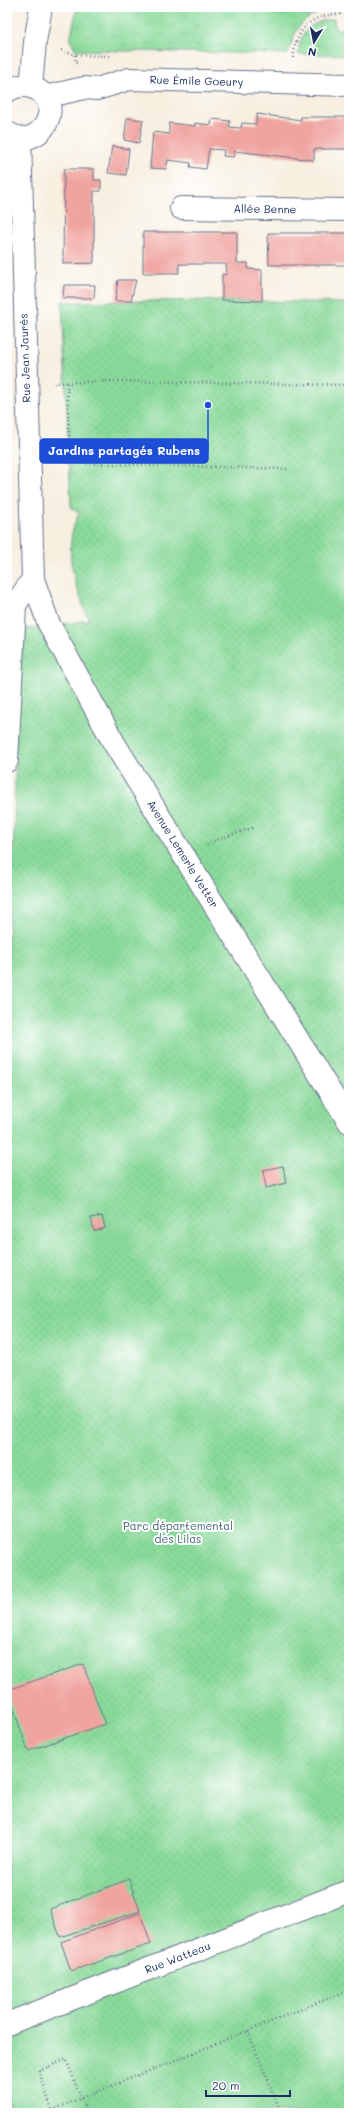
<svg xmlns="http://www.w3.org/2000/svg" width="356" height="2120" viewBox="0 0 356 2120" font-family="Mali,sans-serif">
<style>
.grass{fill:url(#grass-tufts);stroke:#52847c}
.park{fill:url(#park-dots);stroke:#52847c}
.building{fill:#f0a4a0}
.lines{fill:none;stroke-linecap:round;stroke-linejoin:round}
.minor-casing{stroke:#68728c;stroke-width:24}
.tertiary-casing{stroke:#68728c;stroke-width:24}
.path{stroke:#68728c;stroke-width:2.5;stroke-dasharray:1 3;stroke-linecap:butt}
.minor{stroke:#fff;stroke-width:22}
.tertiary{stroke:#fff;stroke-width:22}
.labels{text-anchor:middle;stroke-width:4;stroke-linejoin:round;paint-order:stroke}
.street-label{font-size:11px;fill:#1b2f5e;stroke:#fff}
.park-label{font-size:11px;fill:#3c6270;stroke:#fff}
.leader{fill:none;stroke:#1d4ed8;stroke-width:1.5}
.callout-dot{fill:#1d4ed8;stroke:#fff;stroke-width:1.5}
.callout{fill:#1d4ed8;stroke:#1d4ed8;stroke-width:1.5}
.callout-label{font-size:12px;text-anchor:middle;font-weight:bold;fill:#fff}
</style>
<defs>
<pattern id="grass-tufts" width="24" height="20" patternUnits="userSpaceOnUse"><rect width="24" height="20" fill="#89da9a"/><path d="M3 7l-1-3M5 7V3M7 7l1-3M15 17l-1-3M17 17v-4M19 17l1-3" fill="none" stroke="#76bb87"/></pattern>
<pattern id="park-dots" width="8" height="8" patternUnits="userSpaceOnUse"><rect width="8" height="8" fill="#89da9a"/><path d="M2 2h.1M6 6h.1" fill="none" stroke="#76bb87" stroke-width="1.8" stroke-linecap="round"/></pattern>
</defs>
<rect width="100%" height="100%" fill="#fff"/>
<filter id="ink" filterUnits="userSpaceOnUse"><feTurbulence type="fractalNoise" baseFrequency=".025" numOctaves="2"/><feDisplacementMap in="SourceGraphic" scale="8" xChannelSelector="R" yChannelSelector="G"/><feConvolveMatrix kernelMatrix="1 2 1 2 8 2 1 2 1" color-interpolation-filters="sRGB"/></filter>
<filter id="wash" filterUnits="userSpaceOnUse"><feTurbulence type="fractalNoise" baseFrequency=".012" numOctaves="4" result="noise"/><feDisplacementMap in="SourceGraphic" scale="16" xChannelSelector="R" yChannelSelector="G"/><feGaussianBlur stdDeviation="0.9" result="paint"/><feColorMatrix in="noise" values="0 0 0 0 0 0 0 0 0 0 0 0 0 0 0 0 0 1.4 0 .05"/><feComposite in="paint" operator="in"/></filter>
<g filter="url(#wash)">
<rect width="100%" height="100%" fill="#f7efe0"/>
<g class="grass">
<path d="M77 7H332C301 20 298 22 288 54L76 50 70 40Z"/>
<path d="M334 19 335 29H349V55L298 54C300 31 311 21 334 19Z"/>
</g>
<path class="park" d="M222 300 349 303V2113H7V951L14 836 18 630 89 620C75 585 61 549 79 513L71 507 62 302Z"/>
<g id="blocks">
<g class="building">
<rect x="346" y="7" width="3" height="17"/>
<path d="M257 114 301 120V117H349V149H314V160L234 151V157L223 156 224 150 209 149 206 169 190 167 191 163 168 160 166 169 150 168 153 132 169 134V123L195 126V123L211 125 212 119 230 121 229 127 241 128 242 123 256 124Z"/>
<path d="M127 118 143 120 139 143 124 140Z"/>
<path d="M112 146 129 149 126 175 108 173Z"/>
<path d="M64 169H94V180H101V191H94V263L63 264Z"/>
<path d="M143 232H237V263H248V269L262 270V301L222 300V275L227 274 226 264H179V273H143Z"/>
<path d="M268 233H349V265H269Z"/>
<path d="M118 280H136L131 301H115Z"/>
<path d="M64 285H95L94 298H63Z"/>
<path d="M283 1166 286 1183 266 1188 263 1170Z"/>
<path d="M102 1216 105 1228 94 1231 91 1218Z"/>
<path d="M83 1664 105 1724 28 1751 7 1690Z"/>
<path d="M129 1879 140 1911 60 1937 50 1909Z"/>
<path d="M140 1913 151 1944 71 1971 61 1942Z"/>
</g>
</g>
</g>
<g filter="url(#ink)">
<use href="#blocks" fill-opacity="0" stroke="#68728c" stroke-width="1"/>
<g class="lines">
<defs>
<g id="minor">
<path d="M31 87 35 42 41 7"/>
<path d="M7 91C15 86 24 84 34 88 68 103 40 154 8 133"/>
<path id="s1" d="M45 97 84 88 97 89 129 79 349 85"/>
<path id="s2" d="M181 208 349 210"/>
<path d="M7 761 15 605 33 579 20 138"/>
<path id="s3" d="M7 2024 349 1891"/>
</g>
<g id="tertiary">
<path id="s4" d="M33 579 48 622 114 743 349 1122"/>
</g>
</defs>
<use href="#minor" class="minor-casing"/>
<use href="#tertiary" class="tertiary-casing"/>
<g class="path">
<path d="M61 50 75 55 111 56"/>
<path d="M75 55V62L78 63"/>
<path d="M293 58C296 26 313 14 344 14"/>
<path d="M54 383 111 381 349 385"/>
<path d="M67 383 70 463 290 469"/>
<path d="M207 845 213 841 255 827"/>
<path d="M248 2031 281 2113"/>
<path d="M7 2094 15 2113"/>
<path d="M52 2110 349 1990"/>
<path d="M53 2113 39 2071 66 2059 87 2113"/>
</g>
<use href="#minor" class="minor"/>
<use href="#tertiary" class="tertiary"/>
</g>
</g>
<g class="labels">
<g class="street-label">
<text dy="4" stroke="none"><textPath href="#s1" startOffset="154">Rue Émile Goeury</textPath></text>
<text dy="4" stroke="none"><textPath href="#s2" startOffset="84">Allée Benne</textPath></text>
<text transform="translate(25 358) rotate(-92)" y="4">Rue Jean Jaurès</text>
<text dy="4" stroke="none"><textPath href="#s4" startOffset="314">Avenue Lemerle Vetter</textPath></text>
<text dy="4" stroke="none"><textPath href="#s3" startOffset="183">Rue Watteau</textPath></text>
</g>
<g class="park-label">
<text x="178" y="1530">Parc départemental<tspan x="178" dy="13">des Lilas</tspan></text>
</g>
</g>
<path class="leader" d="M208 405L208 451"/>
<circle class="callout-dot" cx="208" cy="405" r="4"/>
<rect class="callout" x="40" y="439" width="168" height="24" rx="4"/>
<g class="callout-label">
<text x="124" y="455">Jardins partagés Rubens</text>
</g>
<rect width="356" height="2120" fill="none" stroke="#fff" stroke-width="24"/>
<g transform="translate(314 42) rotate(190)" stroke="#ffffff" stroke-width="3" paint-order="stroke">
<path d="M0-3L7 15L0 10L-7 15Z" fill="#1b2f5e"/>
<text y="-6" font-size="11" font-weight="bold" text-anchor="middle" fill="#1b2f5e">N</text>
</g>
<path d="M206 2090v6h84v-6" fill="none" stroke="#1b2f5e" stroke-width="2"/>
<text x="212" y="2090" font-size="12" fill="#1b2f5e" stroke="#ffffff" stroke-width="3" paint-order="stroke">20 m</text>
</svg>
